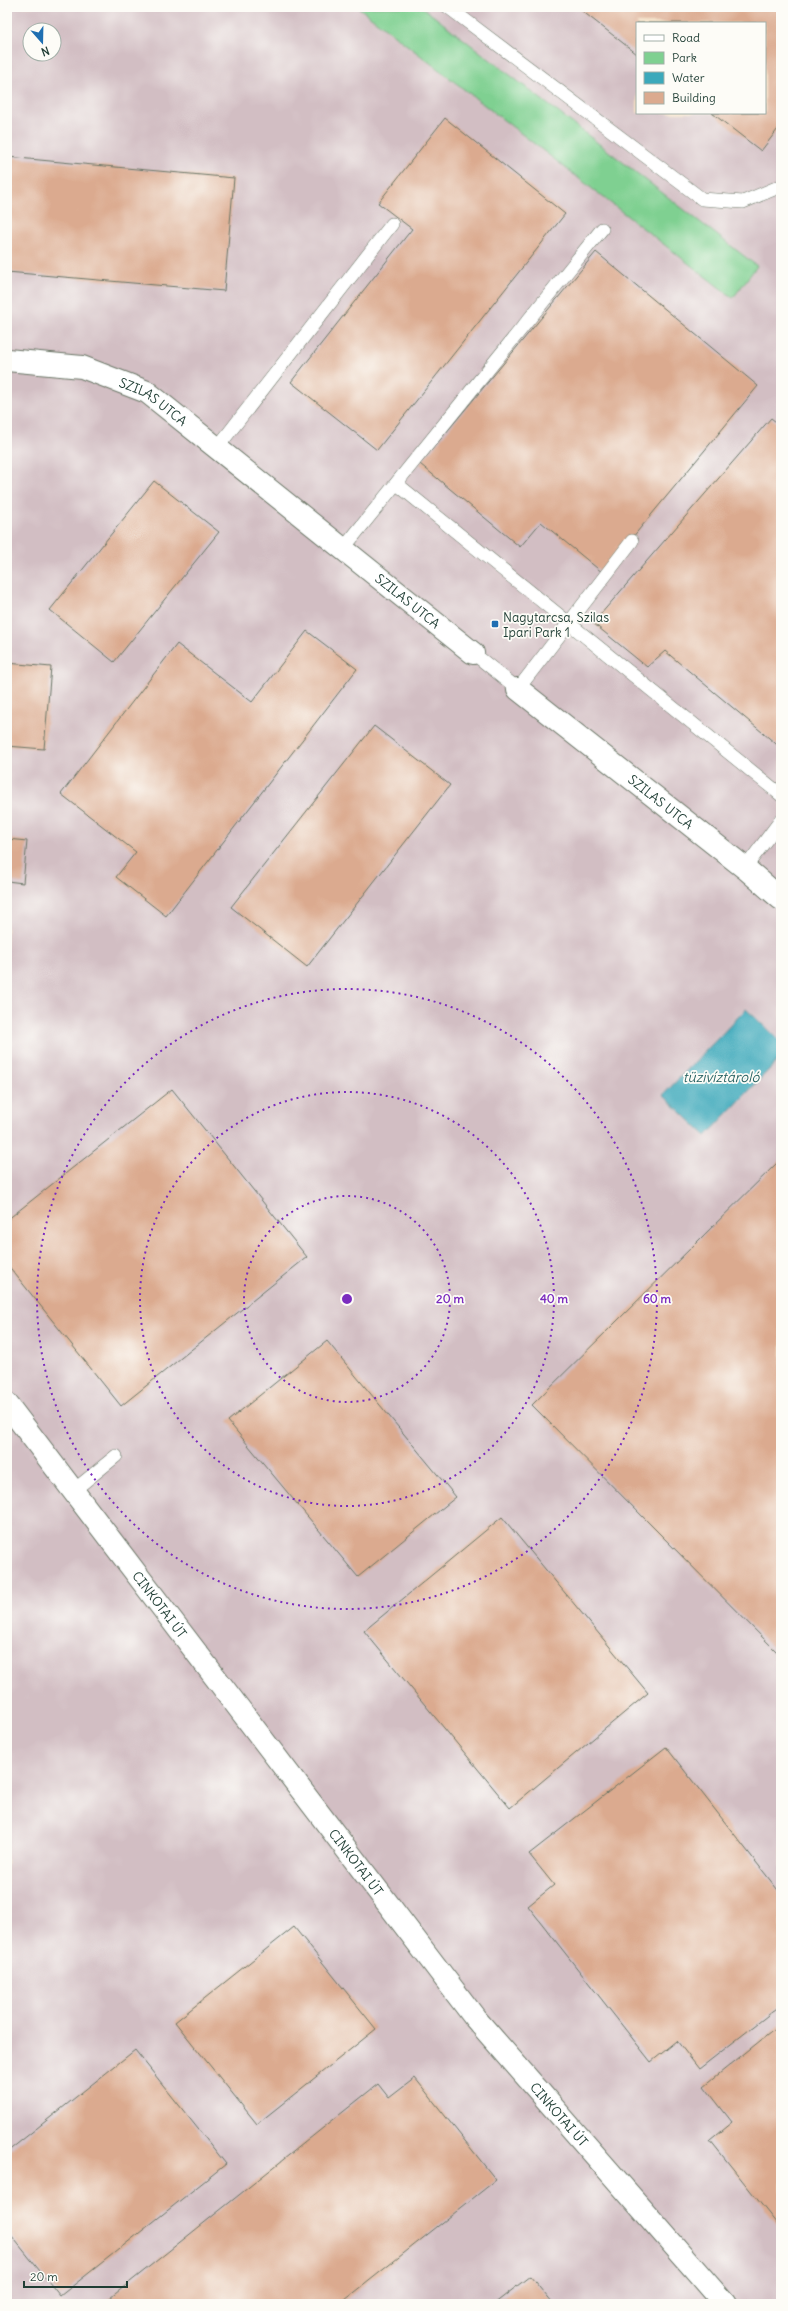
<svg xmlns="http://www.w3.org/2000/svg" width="788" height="2311" viewBox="0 0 788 2311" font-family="Delius,sans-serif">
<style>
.industrial{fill:#d2bec3;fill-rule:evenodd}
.green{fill:#7fd091;stroke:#4f8662}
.water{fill:#3ca9bb;stroke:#2e7378}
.building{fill:#dbaa8f}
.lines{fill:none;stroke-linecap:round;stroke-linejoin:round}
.lane-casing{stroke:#697565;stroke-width:14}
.street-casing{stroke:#697565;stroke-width:24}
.lane{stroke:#fff;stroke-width:13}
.street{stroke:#fff;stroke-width:22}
.ring{fill:none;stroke:#7b2cbf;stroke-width:2;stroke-dasharray:2 4}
.poi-dot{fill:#1f6fb2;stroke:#fdfcf7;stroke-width:1.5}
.labels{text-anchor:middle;stroke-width:3.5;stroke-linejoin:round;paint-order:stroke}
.street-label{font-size:13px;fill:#1f3d34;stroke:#fdfcf7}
.poi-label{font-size:13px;fill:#1f3d34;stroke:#fdfcf7;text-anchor:start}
.water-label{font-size:14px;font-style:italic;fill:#296363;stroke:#fdfcf7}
.centre{fill:#7b2cbf;stroke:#fdfcf7;stroke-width:2}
.ring-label{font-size:12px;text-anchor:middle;font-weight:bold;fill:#7b2cbf;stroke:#fdfcf7;stroke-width:3.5;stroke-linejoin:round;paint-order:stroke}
</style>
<rect width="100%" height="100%" fill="#fdfcf7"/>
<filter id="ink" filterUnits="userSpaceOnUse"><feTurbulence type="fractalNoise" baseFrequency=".025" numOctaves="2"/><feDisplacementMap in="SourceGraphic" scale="8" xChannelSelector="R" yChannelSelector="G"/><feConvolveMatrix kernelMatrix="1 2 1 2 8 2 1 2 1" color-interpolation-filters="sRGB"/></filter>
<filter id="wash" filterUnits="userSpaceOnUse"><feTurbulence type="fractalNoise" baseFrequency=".012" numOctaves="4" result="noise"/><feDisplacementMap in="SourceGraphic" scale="16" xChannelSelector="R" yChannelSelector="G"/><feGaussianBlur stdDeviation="0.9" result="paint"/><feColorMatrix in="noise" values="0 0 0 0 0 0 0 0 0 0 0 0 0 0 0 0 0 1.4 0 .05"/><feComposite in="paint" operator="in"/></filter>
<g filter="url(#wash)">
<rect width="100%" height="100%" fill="#f3ddbf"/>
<path class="industrial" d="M7 7H781V2304H7ZM637 23H765V113H637ZM30 30H54V54H30Z"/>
<path class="green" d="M358 7H422L757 266 733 298Z"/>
<path class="water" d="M746 1009 781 1042V1057L706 1136 663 1095Z"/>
<g id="blocks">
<g class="building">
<path d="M577 7H781V125L761 151 712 113H765V23H637V54Z"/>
<path d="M445 118 565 214 377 450 291 382 412 229 378 203Z"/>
<path d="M7 157 234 178 224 291 7 272Z"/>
<path d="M596 252 758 386 603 573 541 522 520 547 420 464Z"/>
<path d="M771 418 781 426V748L665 651 647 667 593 623Z"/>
<path d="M154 481 219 532 114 662 50 610Z"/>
<path d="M307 631 357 669 166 916 116 877 136 852 61 794 177 644 252 702Z"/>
<path d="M7 663 51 667 44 749 7 746Z"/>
<path d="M374 726 450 785 307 967 231 907Z"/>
<path d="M7 839 27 841 23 883 7 881Z"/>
<path d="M172 1089 307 1257 121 1406 7 1264V1220Z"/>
<path d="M781 1159V1656L532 1405Z"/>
<path d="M327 1341 456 1497 358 1577 228 1421Z"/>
<path d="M502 1517 648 1693 510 1808 364 1631Z"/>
<path d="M666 1747 781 1894V2005L699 2069 677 2041 651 2062 528 1906 554 1885 529 1854Z"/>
<path d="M294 1927 376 2029 257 2124 175 2022Z"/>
<path d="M781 2024V2229L710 2140 732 2122 704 2086Z"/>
<path d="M135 2050 226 2164 60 2296 7 2230V2152Z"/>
<path d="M415 2078 496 2180 340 2304H106L105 2302 378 2084 389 2098Z"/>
<path d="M530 2276 553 2304H494Z"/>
</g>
</g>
</g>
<g filter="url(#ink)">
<use href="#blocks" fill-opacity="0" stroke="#697565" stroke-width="1"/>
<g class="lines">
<defs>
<g id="lane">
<path d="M448 7 702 199 743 202 781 186"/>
<path d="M217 448 392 224"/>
<path d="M397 484 781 795"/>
<path d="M343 549 602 229"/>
<path d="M473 653 518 689 632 541"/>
<path d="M745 868 781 820"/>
<path d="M73 1491 116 1456"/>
</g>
<g id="street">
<path id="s1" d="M7 360 82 367 147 392 473 653"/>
<path id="s2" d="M518 689 745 868 781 899"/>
<path id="s3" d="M7 1404 475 2018 725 2304"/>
</g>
</defs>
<use href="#lane" class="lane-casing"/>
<use href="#street" class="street-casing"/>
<use href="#lane" class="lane"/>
<use href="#street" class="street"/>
</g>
</g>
<g class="ring">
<circle cx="347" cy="1299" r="103"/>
<circle cx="347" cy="1299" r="207"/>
<circle cx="347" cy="1299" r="310"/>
</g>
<rect class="poi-dot" x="491" y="620" width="8" height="8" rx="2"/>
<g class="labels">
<g class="street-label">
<text dy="5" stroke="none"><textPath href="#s1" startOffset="155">SZILAS UTCA</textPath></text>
<text dy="5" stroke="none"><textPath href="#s1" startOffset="479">SZILAS UTCA</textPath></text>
<text dy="5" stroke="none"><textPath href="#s2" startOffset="182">SZILAS UTCA</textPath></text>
<text dy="5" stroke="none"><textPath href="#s3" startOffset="252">CINKOTAI ÚT</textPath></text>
<text dy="5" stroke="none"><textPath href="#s3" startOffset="576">CINKOTAI ÚT</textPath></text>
<text dy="5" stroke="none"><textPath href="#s3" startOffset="900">CINKOTAI ÚT</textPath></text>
</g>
<g class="poi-label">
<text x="503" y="622">Nagytarcsa, Szilas<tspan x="503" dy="15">Ipari Park 1</tspan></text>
</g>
<g class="water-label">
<text x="721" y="1082">tüzivíztároló</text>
</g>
</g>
<circle cx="347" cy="1299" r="6" class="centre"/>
<g class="ring-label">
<text x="450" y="1303">20 m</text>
<text x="554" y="1303">40 m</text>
<text x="657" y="1303">60 m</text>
</g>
<rect width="788" height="2311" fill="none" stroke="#fdfcf7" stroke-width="24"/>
<rect x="636" y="22" width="130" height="92" fill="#fdfcf7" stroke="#a4b0a9"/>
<rect x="644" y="35" width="20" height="6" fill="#ffffff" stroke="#a4b0a9"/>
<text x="672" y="42" font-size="12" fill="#1f3d34">Road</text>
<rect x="644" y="52" width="20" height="12" fill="#7fd091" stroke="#a4b0a9"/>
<text x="672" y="62" font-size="12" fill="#1f3d34">Park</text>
<rect x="644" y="72" width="20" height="12" fill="#3ca9bb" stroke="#a4b0a9"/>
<text x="672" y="82" font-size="12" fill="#1f3d34">Water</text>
<rect x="644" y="92" width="20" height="12" fill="#dbaa8f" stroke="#a4b0a9"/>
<text x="672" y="102" font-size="12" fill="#1f3d34">Building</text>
<g transform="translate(42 42) rotate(160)"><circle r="19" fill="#fdfcf7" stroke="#a4b0a9"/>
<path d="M0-3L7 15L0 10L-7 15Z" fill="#1f6fb2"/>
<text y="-6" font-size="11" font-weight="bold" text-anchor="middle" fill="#1f3d34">N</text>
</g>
<path d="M24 2281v6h103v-6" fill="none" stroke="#1f3d34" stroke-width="2"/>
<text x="30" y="2281" font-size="12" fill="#1f3d34" stroke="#fdfcf7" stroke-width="3" paint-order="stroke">20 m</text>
</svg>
